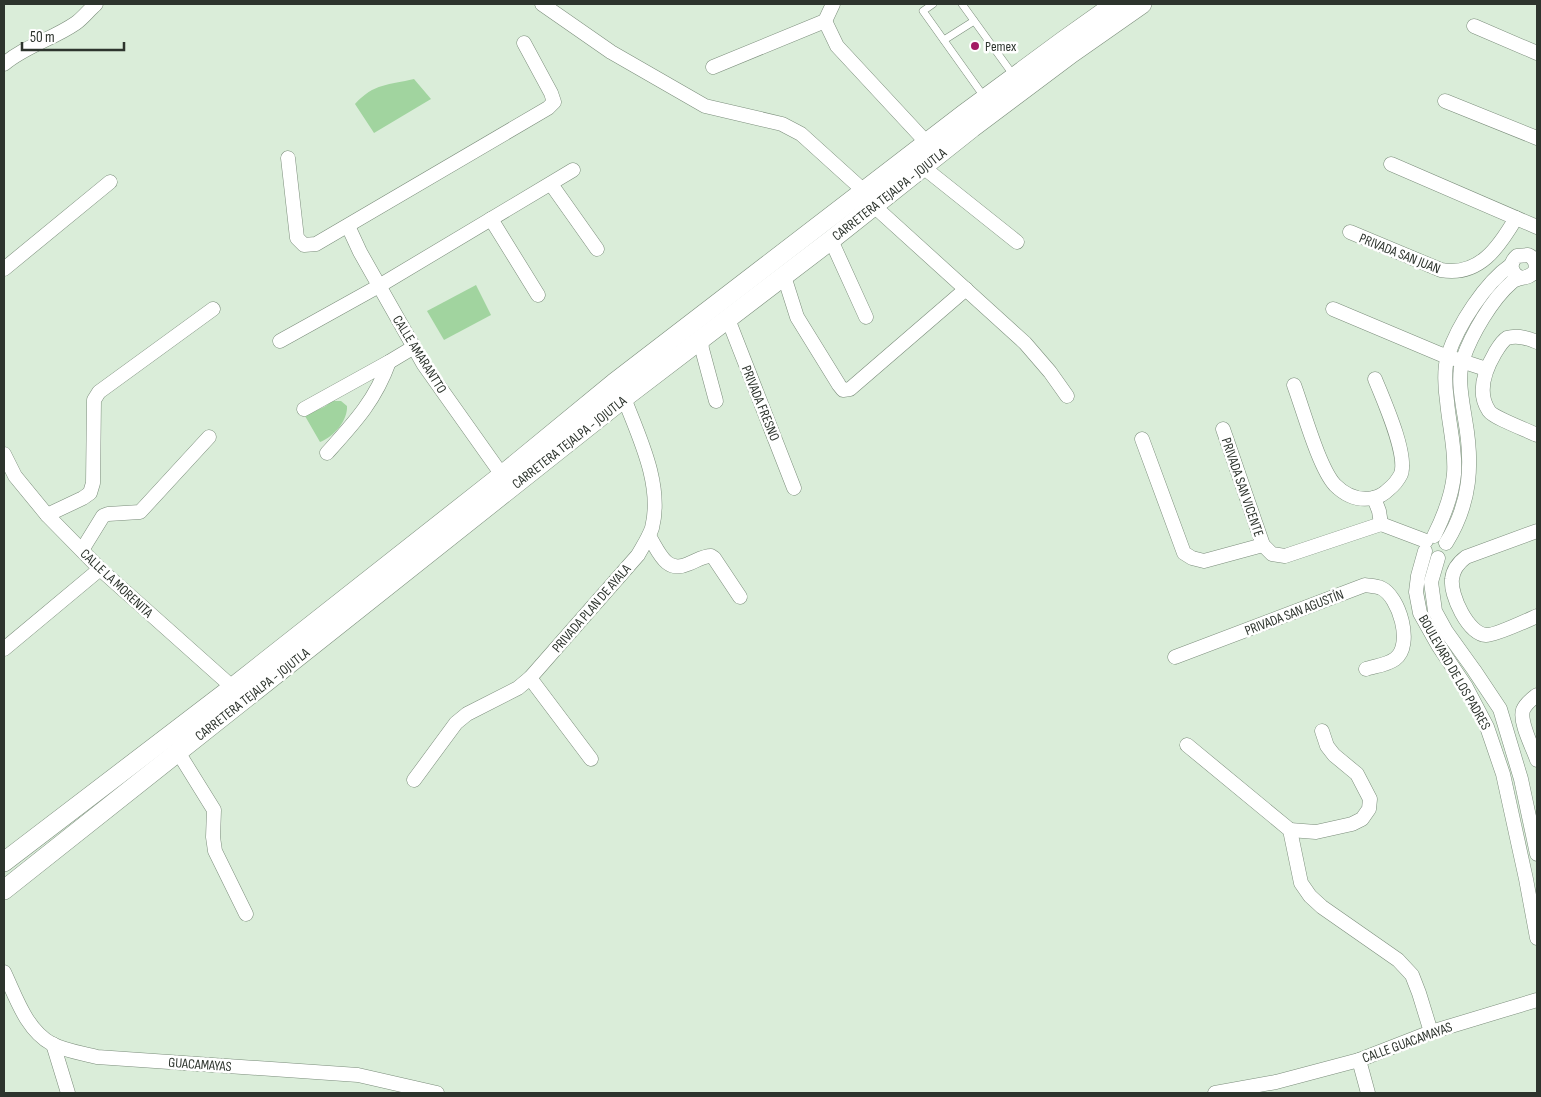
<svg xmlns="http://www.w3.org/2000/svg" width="1541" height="1097" viewBox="0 0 1541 1097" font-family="'Sofia Sans Condensed',sans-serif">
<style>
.water{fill:#a1d49f}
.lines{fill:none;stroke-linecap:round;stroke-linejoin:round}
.service-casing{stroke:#7b8d7b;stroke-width:8}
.minor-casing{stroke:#7b8d7b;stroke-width:15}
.secondary-casing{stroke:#7b8d7b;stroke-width:20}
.service{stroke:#fff;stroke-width:7}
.minor{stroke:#fff;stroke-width:14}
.secondary{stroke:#fff;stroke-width:19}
.poi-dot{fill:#a31a64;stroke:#fff;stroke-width:2}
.labels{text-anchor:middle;stroke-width:5;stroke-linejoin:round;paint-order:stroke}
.poi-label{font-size:14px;fill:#2d342d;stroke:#fff;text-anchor:start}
.street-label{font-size:14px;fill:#2d342d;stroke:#fff}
</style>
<rect width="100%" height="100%" fill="#daedd9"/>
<g class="water">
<path d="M414 79 431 99 374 133 355 104C374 83 389 85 414 79Z"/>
<path d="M476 285 491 315 444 340 427 311Z"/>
<path d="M331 401H341L347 406C348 420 334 437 320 442L305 416C315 408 323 411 331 401Z"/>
</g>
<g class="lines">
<defs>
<g id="service">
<path d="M933 4 923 11 985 98"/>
<path d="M962 4 1014 76"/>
<path d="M944 40 974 21"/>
</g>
<g id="minor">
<path d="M542 4 611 52 705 106 782 124 801 134 864 191"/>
<path d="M825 21 833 4"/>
<path d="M1474 26 1537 53"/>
<path d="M4 64C25 46 53 39 76 23 83 18 89 10 96 4"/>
<path d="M713 67 825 21 837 46 927 143"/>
<path d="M1445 101 1537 138"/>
<path d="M288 158 297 238 304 245 316 244 548 108 554 102 551 93 524 43"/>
<path d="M1391 164 1537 227"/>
<path d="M923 167 1017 242"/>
<path d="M551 184 597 249"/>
<path d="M874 206 1025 343 1050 372 1067 396"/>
<path d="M491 219 538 295"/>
<path d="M348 226 360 252 424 365 502 475"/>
<path d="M1350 232 1441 270C1479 277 1499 247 1516 218"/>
<path d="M831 240 866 317"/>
<path d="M4 269 110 182"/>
<path d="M784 276 797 317 839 385 843 390 850 389 966 289"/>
<path d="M1333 309 1440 354 1486 369"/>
<path d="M728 319 794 488"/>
<path d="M701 340 702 349 716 401"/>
<path d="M280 341 379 286 573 170"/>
<path d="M1537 342C1528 338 1517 335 1507 338 1502 341 1498 348 1495 353 1485 370 1476 392 1489 411 1494 418 1527 430 1537 435"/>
<path d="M1294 385C1303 409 1319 468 1335 485 1345 495 1358 501 1373 498 1379 497 1385 493 1389 489 1394 485 1398 480 1401 474 1408 454 1383 399 1375 379"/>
<path d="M304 409 389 362 414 347"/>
<path d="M1223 429 1263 545 1272 554 1285 556 1381 524"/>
<path d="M1142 439 1184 553 1192 558 1204 561 1263 545"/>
<path d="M327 453C354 423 375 401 389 362"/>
<path d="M4 454 15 476 47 515 100 569 239 693"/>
<path d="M1374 498 1379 511 1381 524"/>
<path d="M47 515 83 498 90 493 93 483 94 400 99 392 213 309"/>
<path d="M1381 524 1426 541"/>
<path d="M1537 531 1466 557C1458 563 1453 569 1452 579 1450 595 1468 634 1486 635 1494 636 1528 620 1537 616"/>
<path d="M649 536C659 552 666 574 688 564 696 561 703 556 711 556L714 558 740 597"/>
<path d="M1434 536C1444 516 1452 496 1454 474 1456 450 1449 425 1447 401 1445 387 1444 369 1448 355 1458 325 1485 283 1511 265"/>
<path d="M1446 543C1471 503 1473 464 1465 419 1462 400 1457 377 1463 359 1471 335 1492 299 1512 282 1519 276 1529 280 1535 271 1537 264 1535 258 1528 255L1517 256C1509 263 1510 273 1521 278"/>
<path d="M82 550 103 516 108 514 140 512 209 437"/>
<path d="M1425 551 1418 576 1416 592 1420 613 1438 645 1466 687 1487 727 1503 774 1526 879 1537 938"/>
<path d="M1438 558 1431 582 1435 611 1446 631 1474 670 1500 709 1521 779 1537 854"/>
<path d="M4 649 100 569"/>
<path d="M1175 657 1365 585C1370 586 1376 586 1381 588 1399 596 1414 645 1395 659 1387 665 1375 666 1366 669"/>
<path d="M530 678 591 759"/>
<path d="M1537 695C1532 699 1526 703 1523 710 1519 722 1533 748 1537 760"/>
<path d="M1187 745 1290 830 1301 883 1310 896 1322 907 1398 960 1412 975 1419 993 1431 1032"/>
<path d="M178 752 214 810 213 837 215 851 246 914"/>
<path d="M414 780 456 723 467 714 518 688 530 678 638 555C643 546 649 537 652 528 663 485 639 437 624 398"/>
<path d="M1290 830 1316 832 1352 824 1362 819 1369 809 1370 799 1357 774 1334 755 1327 746 1322 731"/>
<path d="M4 972C16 997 26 1030 52 1044 66 1051 82 1053 97 1057L358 1075 437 1093"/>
<path d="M53 1044 68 1093"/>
<path d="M1359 1060 1368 1093"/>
<path d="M1215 1093 1276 1082 1359 1060 1431 1032 1537 1000"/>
</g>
<g id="secondary">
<path d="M4 862 233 687 502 475 614 383 964 114 1063 41 1115 4"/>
<path d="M4 890 624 398 831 240 972 128 1072 53 1142 4"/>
</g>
</defs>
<use href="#service" class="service-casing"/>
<use href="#minor" class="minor-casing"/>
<use href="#secondary" class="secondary-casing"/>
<use href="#service" class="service"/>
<use href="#minor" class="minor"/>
<use href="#secondary" class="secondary"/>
</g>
<circle class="poi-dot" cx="975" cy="46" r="5"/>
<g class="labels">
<g class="poi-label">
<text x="985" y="51">Pemex</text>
</g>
<g class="street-label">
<text transform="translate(889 194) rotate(-38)" y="5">CARRETERA TEJALPA - JOJUTLA</text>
<text transform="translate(1400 253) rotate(22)" y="5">PRIVADA SAN JUAN</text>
<text transform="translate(420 354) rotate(58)" y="5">CALLE AMARANTTO</text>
<text transform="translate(761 403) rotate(68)" y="5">PRIVADA FRESNO</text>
<text transform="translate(569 442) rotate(-38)" y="5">CARRETERA TEJALPA - JOJUTLA</text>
<text transform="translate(1243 487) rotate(71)" y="5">PRIVADA SAN VICENTE</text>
<text transform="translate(117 583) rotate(43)" y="5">CALLE LA MORENITA</text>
<text transform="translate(591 608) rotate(-49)" y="5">PRIVADA PLAN DE AYALA</text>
<text transform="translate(1294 612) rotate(-21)" y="5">PRIVADA SAN AGUSTÍN</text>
<text transform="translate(1455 672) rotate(60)" y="5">BOULEVARD DE LOS PADRES</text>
<text transform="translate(252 694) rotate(-38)" y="5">CARRETERA TEJALPA - JOJUTLA</text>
<text transform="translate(1407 1042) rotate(-20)" y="5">CALLE GUACAMAYAS</text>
<text transform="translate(200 1064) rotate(4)" y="5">GUACAMAYAS</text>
</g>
</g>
<rect width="1541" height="1097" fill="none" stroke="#2d342d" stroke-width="10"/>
<path d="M22 42v8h102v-8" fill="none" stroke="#2d342d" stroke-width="2.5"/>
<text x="30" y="42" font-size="15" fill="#2d342d" stroke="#ffffff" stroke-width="4" paint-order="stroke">50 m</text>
</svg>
